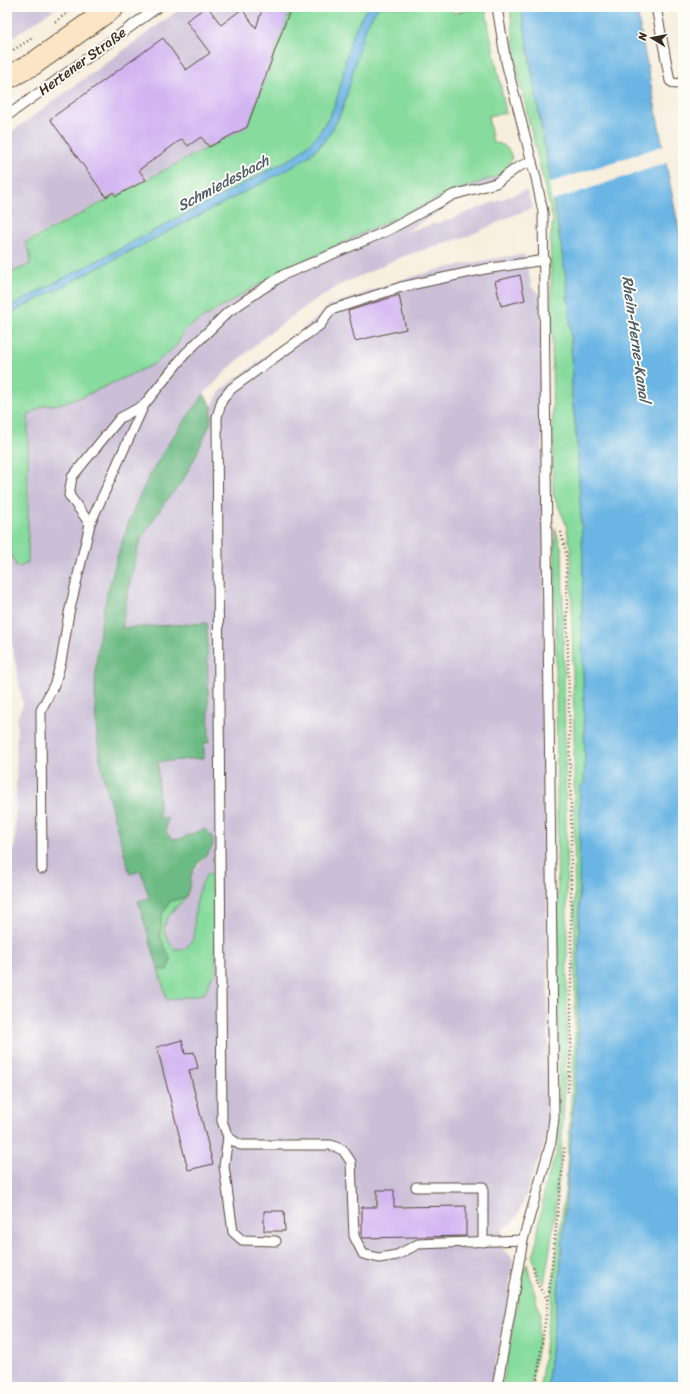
<svg xmlns="http://www.w3.org/2000/svg" width="690" height="1394" viewBox="0 0 690 1394" font-family="Sriracha,sans-serif">
<style>
.industrial{fill:#cabfd7}
.green{fill:#87db9d;stroke:#61825e}
.forest{fill:#6dbb84;stroke:#547251}
.water{fill:#6bb5e4;stroke:#537081}
.pier{fill:#f7eedc}
.building{fill:#d3b5f2}
.lines{fill:none;stroke-linecap:round;stroke-linejoin:round}
.service-casing{stroke:#57473a;stroke-width:11}
.secondary-casing{stroke:#57473a;stroke-width:24}
.path{stroke:#57473a;stroke-width:2.5;stroke-dasharray:1 3;stroke-linecap:butt}
.service{stroke:#fff;stroke-width:9}
.secondary{stroke:#fce5c4;stroke-width:22}
.labels{text-anchor:middle;stroke-width:4;stroke-linejoin:round;paint-order:stroke}
.street-label{font-size:14px;fill:#3b2a1e;stroke:#fdfcf7}
.water-label{font-size:15px;font-style:italic;fill:#4c5b63;stroke:#fdfcf7}
</style>
<rect width="100%" height="100%" fill="#fdfcf7"/>
<filter id="ink" filterUnits="userSpaceOnUse"><feTurbulence type="fractalNoise" baseFrequency=".025" numOctaves="2"/><feDisplacementMap in="SourceGraphic" scale="8" xChannelSelector="R" yChannelSelector="G"/><feConvolveMatrix kernelMatrix="1 2 1 2 8 2 1 2 1" color-interpolation-filters="sRGB"/></filter>
<filter id="wash" filterUnits="userSpaceOnUse"><feTurbulence type="fractalNoise" baseFrequency=".012" numOctaves="4" result="noise"/><feDisplacementMap in="SourceGraphic" scale="16" xChannelSelector="R" yChannelSelector="G"/><feGaussianBlur stdDeviation="0.9" result="paint"/><feColorMatrix in="noise" values="0 0 0 0 0 0 0 0 0 0 0 0 0 0 0 0 0 1.4 0 .05"/><feComposite in="paint" operator="in"/></filter>
<g filter="url(#wash)">
<rect width="100%" height="100%" fill="#f7eedc"/>
<g class="industrial">
<path d="M7 7H57L7 41Z"/>
<path d="M183 7H291L247 127 25 242 30 254V264L7 275V135Z"/>
<path d="M498 176 505 183 493 189 460 199 405 232 445 221 526 190 533 208 516 214 468 236 401 257 340 285 309 304 268 334 228 369 204 394 177 431 158 459 130 518 111 572 101 619 96 651 95 682 96 715 130 874 141 871 149 898 138 901 167 1000 206 987 212 977 216 972 215 877 212 873 203 879 198 899 194 914 195 928 193 941 185 949 175 950 167 941 164 929 167 916 186 897 190 885 192 873 212 849 188 835 182 839H172L166 832 167 818H159L158 762 204 758V743L209 742 207 623 122 629 128 591 138 548 142 537 166 501 182 482 195 457 210 424 212 407 219 393 226 386 317 318 329 306 401 280 449 267 509 256 524 255 532 287 541 295 549 1119 546 1140 519 1213 516 1218 511 1224 502 1228V1249L511 1256 513 1262 507 1304 491 1387H7V1077L13 1031 7 975V862L15 845 17 717 23 705 7 617V546L17 568 28 524 29 491 28 415 44 405H55L82 397 154 364 177 345 185 329 280 272 451 192Z"/>
</g>
<g class="green">
<path d="M291 7H368C362 16 357 24 353 34 343 61 343 92 329 117 320 134 308 147 292 158L7 308V275L30 264V254L25 242H27L247 127Z"/>
<path d="M379 7H452L453 13 485 7 506 113 488 116 493 143C504 143 510 148 512 159L505 170 498 176 451 192 280 272 185 329 177 345 154 364 82 397 55 405H44L28 415V563L17 568 7 546V315L291 168 309 156 321 145 337 122 344 106 361 39 366 25Z"/>
<path d="M510 7H521L556 215 567 285 571 338 572 397 577 441 583 559 582 621 585 768 584 783 580 787 578 1051 560 1273 547 1387H540L566 1183 575 1033 574 737 571 553 566 524 553 494 552 321 550 241 553 221 517 71Z"/>
<path d="M555 528 562 550C564 676 566 801 567 927 567 1046 566 1166 544 1284L539 1277 532 1255 535 1252 545 1185 557 1152 558 1142 559 1097Z"/>
<path d="M212 873 215 877 216 972 212 977 204 994 167 1000 158 968 162 970 160 936 162 915 170 901 186 897C169 916 153 925 175 949H185C199 935 193 930 195 913 196 901 200 884 207 874Z"/>
<path d="M527 1264 540 1315 538 1344 531 1387H502L522 1276Z"/>
</g>
<path class="forest" d="M204 394 212 407 210 424 195 457 182 482 166 501 142 537 138 548 128 591 122 628 207 623 209 742 204 743V758L158 762 159 818H167L166 832 172 839H182L188 835 205 829C227 847 198 857 192 873 190 877 191 881 190 885 189 889 187 893 186 897L170 901 162 915 160 936 171 960 168 970H162L158 968 138 901 149 898 141 871 130 874C119 833 103 786 98 745 90 672 99 608 123 539 132 511 144 484 159 459 172 436 189 415 204 394Z"/>
<g class="water">
<path d="M368 7H379C366 22 362 38 357 57 343 108 340 138 291 168L7 315V308L292 158C308 147 320 134 329 117 343 92 343 61 353 34 357 24 362 16 368 7Z"/>
<path d="M521 7H636L683 251V1387H547L560 1273 578 1051 580 787 584 783 585 768 582 621 583 559 577 441 572 397 571 338 567 285 556 215Z"/>
</g>
<path class="pier" d="M665 145 669 162 552 201 549 183Z"/>
<g id="blocks">
<g class="building">
<path d="M206 7H208L221 25 242 9 256 28 263 7H291L247 127 209 147 201 137 188 146 182 139 139 170 146 180 116 196 113 192 106 197 50 119 163 38 186 70 210 53 186 21Z"/>
<path d="M520 275 525 300 501 306 495 281Z"/>
<path d="M399 295 406 329 355 341 348 311Z"/>
<path d="M182 1040 185 1054 194 1052 198 1068 189 1070 213 1164 188 1170 157 1047Z"/>
<path d="M377 1190H394V1207L466 1206V1236L362 1238V1207H377Z"/>
<path d="M264 1211H284L285 1231H264Z"/>
</g>
</g>
</g>
<g filter="url(#ink)">
<use href="#blocks" fill-opacity="0" stroke="#57473a" stroke-width="1"/>
<g class="lines">
<defs>
<g id="service">
<path d="M497 7 506 62 536 178 543 212 554 1118 551 1142 523 1240 497 1387"/>
<path d="M656 7 670 81 675 84 683 82"/>
<path d="M7 116 158 7"/>
<path d="M90 524 69 495 72 477 120 418 144 405"/>
<path d="M42 869 41 710 55 683 61 662 69 613 90 524 144 405 185 354 228 312 283 275 387 231 453 195 496 183 518 167 532 161"/>
<path d="M228 1137 224 1166 233 1232 242 1240 276 1241"/>
<path d="M416 1187H483V1242"/>
<path d="M523 1240 418 1244 397 1255 379 1258 363 1254 354 1236 351 1162 343 1150 331 1145H240L228 1137 222 1121 217 417 222 400 231 389 320 325 331 310 401 287 485 269 545 260"/>
</g>
<path id="secondary" d="M7 78 33 64 113 7"/>
</defs>
<use href="#service" class="service-casing"/>
<use href="#secondary" class="secondary-casing"/>
<g class="path">
<path d="M55 22 75 7"/>
<path d="M10 52 34 37"/>
<path d="M561 532 566 553 571 816V1047L568 1092"/>
<path d="M533 1267 537 1284 548 1300"/>
<path d="M536 1387 548 1301 565 1145"/>
</g>
<use href="#service" class="service"/>
<use href="#secondary" class="secondary"/>
</g>
</g>
<g class="labels">
<g class="street-label">
<text transform="translate(82 61) rotate(-36)" y="5">Hertener Straße</text>
</g>
<g class="water-label">
<text transform="translate(223 183) rotate(-28)" y="5">Schmiedesbach</text>
<text transform="translate(636 339) rotate(82)" y="5">Rhein-Herne-Kanal</text>
</g>
</g>
<rect width="690" height="1394" fill="none" stroke="#fdfcf7" stroke-width="24"/>
<g transform="translate(652 38) rotate(280)" stroke="#fdfcf7" stroke-width="3" paint-order="stroke">
<path d="M0-3L7 15L0 10L-7 15Z" fill="#3b2a1e"/>
<text y="-6" font-size="11" font-weight="bold" text-anchor="middle" fill="#3b2a1e">N</text>
</g>
</svg>
